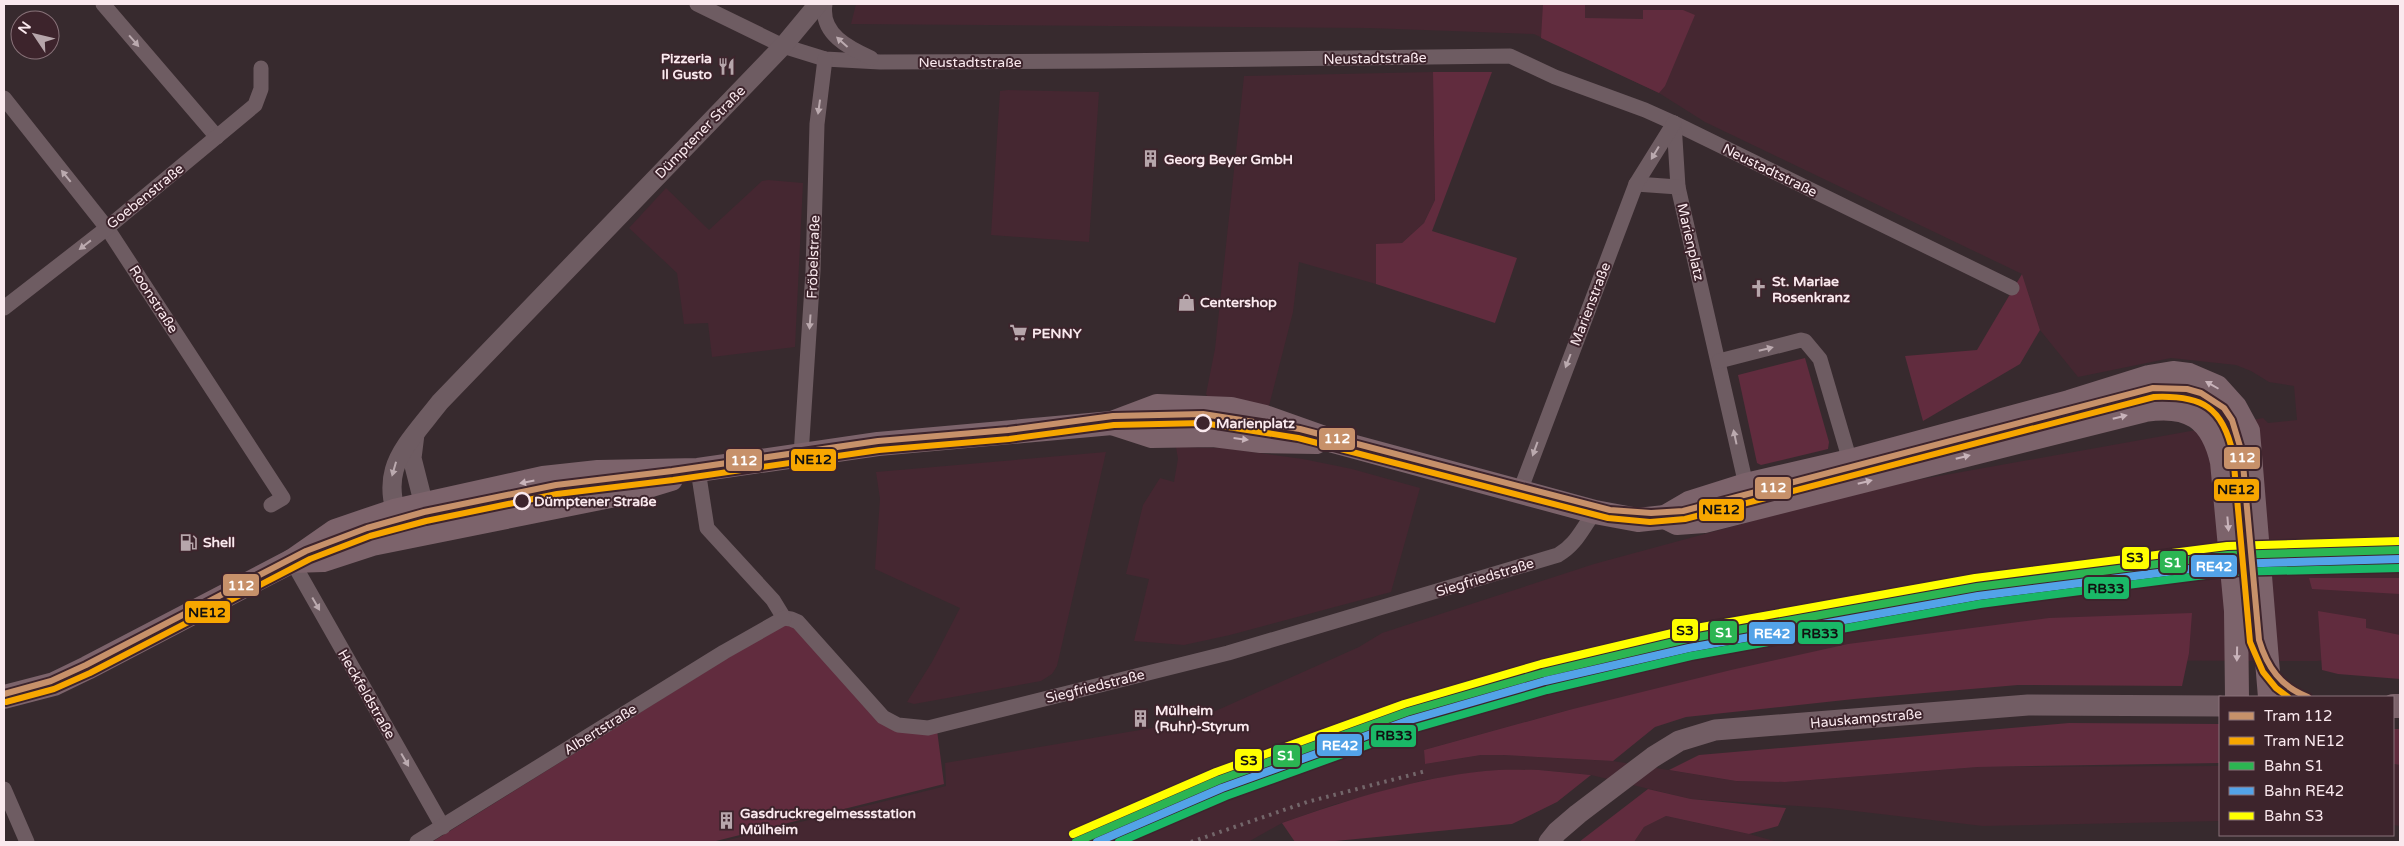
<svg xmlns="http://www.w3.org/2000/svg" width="2404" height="846" viewBox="0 0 2404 846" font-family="'Varela Round',sans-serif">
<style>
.built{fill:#452731}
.green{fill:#612c3e}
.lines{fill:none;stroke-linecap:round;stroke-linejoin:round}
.minor{stroke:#6e5c62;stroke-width:15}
.tertiary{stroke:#6e5c62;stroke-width:19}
.secondary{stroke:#725d64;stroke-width:21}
.primary{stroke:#7c636b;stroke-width:24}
.rail{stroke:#73666a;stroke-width:4;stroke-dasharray:2.5 5;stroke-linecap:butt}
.rail-1-casing{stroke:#3d242c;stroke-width:11}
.rail-2-casing{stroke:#3d242c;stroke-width:11}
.rail-3-casing{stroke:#3d242c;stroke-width:11}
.rail-4-casing{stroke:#3d242c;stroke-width:11}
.rail-1{stroke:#2cb552;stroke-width:8}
.rail-2{stroke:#53a3e8;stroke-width:8}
.rail-3{stroke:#ff0;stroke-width:8}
.rail-4{stroke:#1ab867;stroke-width:8}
.tram-1-casing{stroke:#3d242c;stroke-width:10}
.tram-2-casing{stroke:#3d242c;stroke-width:10}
.tram-1{stroke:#c7916a;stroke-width:6}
.tram-2{stroke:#f7a600;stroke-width:6}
.oneway{fill:#bbaaaf}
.oneway2{fill:#c8b3ba}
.stop-dot{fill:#3d242c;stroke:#fae9ee;stroke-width:2.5}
.labels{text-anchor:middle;stroke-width:4;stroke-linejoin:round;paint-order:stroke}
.poi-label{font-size:14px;font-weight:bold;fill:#fae9ee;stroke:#3d242c;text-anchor:start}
.street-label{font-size:14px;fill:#fae9ee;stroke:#3d242c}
.stop-label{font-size:14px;font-weight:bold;fill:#fae9ee;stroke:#3d242c;text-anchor:start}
.line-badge{stroke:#3d242c;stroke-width:2}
.badge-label{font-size:14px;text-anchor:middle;font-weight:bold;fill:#fff}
.pale-badge-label{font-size:14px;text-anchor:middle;font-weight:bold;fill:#111}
</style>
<rect width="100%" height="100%" fill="#372a2e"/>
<g class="built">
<path d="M856 4H2400V669L2346 658 2317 661 2003 660 1569 710 1424 750 1425 764 1481 755H1503L1613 761 1736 781 1785 782 1978 767 2220 766V821L1983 826 1829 808 1691 799 1591 775 1539 770 1486 771 1425 780 1333 805 1282 823 1248 842H720L946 786 945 763 1193 721 1359 647 1382 633 1594 564 1878 487 2263 418 2268 423 2297 420 2294 386 2269 382 2251 371 2236 365 2171 358 2078 377 2040 330 2022 274 1705 122 1659 93 1534 34 1369 28 851 24Z"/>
<path d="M1433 72 1435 200 1424 223 1402 243 1376 245V284L1299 262 1293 312 1269 406 1208 397 1206 394 1215 349 1244 76Z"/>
<path d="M1008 90 1099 92 1089 242 991 235 1000 91Z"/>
<path d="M768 180 803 183 795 347 712 357 708 323 684 324 677 273 629 228 666 188 709 230 762 181Z"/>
<path d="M1176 447 1224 448 1303 459 1352 469 1420 488 1391 592 1230 635 1184 645 1134 641 1149 579 1126 574 1143 505 1160 478 1174 482 1178 459Z"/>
<path d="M1106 452 1057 666 1052 674 1041 681 914 704 907 702 932 662 960 608 875 569 880 499 876 472Z"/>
<path d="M2393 765H2400V826L2393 825Z"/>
<path d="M1666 816 1749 834 1778 842H1634L1644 827Z"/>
</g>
<g class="green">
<path d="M1543 4H1585V18L1643 19V10H1683L1695 15 1665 86 1659 93 1541 38Z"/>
<path d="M1433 72H1492L1432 231 1517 258 1495 323 1376 284V244L1402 243 1424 223 1435 200Z"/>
<path d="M2022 274 2040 330 2020 364 1923 421 1905 356 1977 350Z"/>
<path d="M1805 358 1829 442 1828 449 1761 465 1757 463 1738 375Z"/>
<path d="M2309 578H2400V594L2312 589Z"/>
<path d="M2318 611 2366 619V628L2400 635V679L2338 674 2322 670Z"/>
<path d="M2192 613 2189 653 2182 686 2018 685 1854 699 1686 717 1655 727 1613 761 1503 755H1481L1425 764 1424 750 1569 710 1731 670 1848 644 2049 618Z"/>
<path d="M784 623H789L882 718 937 730 944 784 712 842H432Z"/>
<path d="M2069 723 2220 724V763L1978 767 1785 782 1736 781 1669 770 1699 755Z"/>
<path d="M2393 729H2400V765L2393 764Z"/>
<path d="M1539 770 1591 775 1557 802 1512 824 1325 842H1295L1282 823C1347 800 1416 778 1485 771 1503 769 1521 770 1539 770Z"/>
<path d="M1648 789 1691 799 1786 808 1778 826 1749 834 1666 816 1644 827 1634 842H1579Z"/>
</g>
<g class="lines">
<g class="minor">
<path d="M103 4 217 137"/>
<path d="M697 4 783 46 825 59 880 62 1104 61 1510 56 1555 77 1645 110 1674 123 2012 288"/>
<path d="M825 4C820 34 849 48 871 58"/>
<path d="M4 98 107 228 283 498 271 505"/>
<path d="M1674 123 1678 187 1746 485"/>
<path d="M1636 184 1678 187"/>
<path d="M4 308 107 228 255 105 261 89V68"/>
<path d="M1719 361 1801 340 1805 341 1820 359 1850 461"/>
<path d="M801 455 813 271 817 124 825 59"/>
<path d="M698 470 707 528 773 600 784 618"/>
<path d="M1520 491 1636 184 1674 123"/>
<path d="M292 561 443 827"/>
<path d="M784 618 791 619 798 622 883 717 898 725 928 728 1228 653 1558 555C1577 544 1582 528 1595 512"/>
<path d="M4 789 27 842"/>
<path d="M417 842 724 652 784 618"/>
</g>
<g class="tertiary">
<path d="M415 434 412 458 429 525 427 531"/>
<path d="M404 536C376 470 400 453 440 402L783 46 818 4"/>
</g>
<path class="secondary" d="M1549 842 1557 832 1578 814 1653 757 1679 741 1715 730 2028 705 2220 706"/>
<g class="primary">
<path d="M1112 423 1152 436 1213 435 1261 441 1316 442"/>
<path d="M1665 517 1677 523 1704 521 2145 410C2189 403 2212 418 2222 462L2236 611 2237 697"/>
<path d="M292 561 323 560 372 544 625 493 671 479"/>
<path d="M4 697 54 684 87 668 292 561 335 531 394 511 543 478 598 472 698 470 878 444 1112 423 1157 406 1231 409 1265 417 1333 441 1595 512 1638 520 1665 517 1689 503 1746 485 1850 461 2069 402 2149 377 2173 373 2189 375 2217 387 2235 407 2248 431 2270 697"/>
<path d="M2393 706H2400"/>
</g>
<path class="rail" d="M1191 842 1307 802 1426 771"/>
<defs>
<path id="rail-1" d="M1076 842 1219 780 1407 712 1543 673 1687 639 1977 587 2228 555 2400 550"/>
<path id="rail-2" d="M1097 842 1222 788 1410 720 1545 681 1689 648 1978 596 2229 564 2400 559"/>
<path id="rail-3" d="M1073 834 1216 772 1404 704 1541 664 1685 630 1975 578 2227 546 2400 541"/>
<path id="rail-4" d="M1119 842 1226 796 1412 729 1547 690 1691 656 1980 604 2229 572 2400 568"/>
</defs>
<use href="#rail-1" class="rail-1-casing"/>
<use href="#rail-2" class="rail-2-casing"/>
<use href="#rail-3" class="rail-3-casing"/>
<use href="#rail-4" class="rail-4-casing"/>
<use href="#rail-1" class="rail-1"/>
<use href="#rail-2" class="rail-2"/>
<use href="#rail-3" class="rail-3"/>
<use href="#rail-4" class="rail-4"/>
<defs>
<path id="tram-1" d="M4 694 51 681 86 665 306 551 367 528 424 512 556 485 672 471 878 441 1008 430 1113 416 1203 414 1300 429 1610 510 1651 513 1683 511 2153 388 2187 389 2201 393 2224 408 2232 420 2242 453 2259 640C2267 667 2281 687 2308 697"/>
<path id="tram-2" d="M6 702 54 689 90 673 310 559 370 536 426 521 557 494 673 480 879 450 1009 439 1114 425 1203 423 1298 438 1608 518 1650 522 1685 519 2154 397C2202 395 2223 407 2233 454L2250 642 2263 672 2276 688 2288 697"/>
</defs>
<use href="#tram-1" class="tram-1-casing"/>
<use href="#tram-2" class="tram-2-casing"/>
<use href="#tram-1" class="tram-1"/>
<use href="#tram-2" class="tram-2"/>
</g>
<defs><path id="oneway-solid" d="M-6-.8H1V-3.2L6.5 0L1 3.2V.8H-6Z" transform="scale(1.25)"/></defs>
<g class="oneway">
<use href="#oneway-solid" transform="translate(134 41) rotate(49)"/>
<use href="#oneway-solid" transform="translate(842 42) rotate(-138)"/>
<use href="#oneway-solid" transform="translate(819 107) rotate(98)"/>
<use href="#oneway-solid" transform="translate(1655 153) rotate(121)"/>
<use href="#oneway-solid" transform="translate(66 176) rotate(-129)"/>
<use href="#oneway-solid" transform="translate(85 245) rotate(142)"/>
<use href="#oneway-solid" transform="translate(810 322) rotate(94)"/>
<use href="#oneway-solid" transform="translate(1766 349) rotate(-14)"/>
<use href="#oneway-solid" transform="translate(1568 361) rotate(111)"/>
<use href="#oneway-solid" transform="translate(1735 437) rotate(-102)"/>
<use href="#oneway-solid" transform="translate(1535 449) rotate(110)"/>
<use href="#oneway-solid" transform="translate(394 469) rotate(106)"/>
<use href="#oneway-solid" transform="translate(316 604) rotate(60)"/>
<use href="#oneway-solid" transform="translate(405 760) rotate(60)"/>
</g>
<g class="oneway2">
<use href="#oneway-solid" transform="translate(2212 385) rotate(-150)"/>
<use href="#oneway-solid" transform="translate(2120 417) rotate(-14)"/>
<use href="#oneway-solid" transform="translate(1241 439) rotate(7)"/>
<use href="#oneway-solid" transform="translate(1963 457) rotate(-14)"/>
<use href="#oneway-solid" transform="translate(527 482) rotate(169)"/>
<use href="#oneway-solid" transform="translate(1865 482) rotate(-14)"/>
<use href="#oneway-solid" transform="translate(2228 524) rotate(85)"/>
<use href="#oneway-solid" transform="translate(2237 654) rotate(91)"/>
</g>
<defs>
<symbol id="restaurant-bare" viewBox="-9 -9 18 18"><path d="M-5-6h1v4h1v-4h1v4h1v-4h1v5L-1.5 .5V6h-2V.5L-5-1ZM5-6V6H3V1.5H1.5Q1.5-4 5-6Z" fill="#b6a6ab" stroke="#3d242c" stroke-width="2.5" paint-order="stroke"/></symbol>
<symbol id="building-bare" viewBox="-9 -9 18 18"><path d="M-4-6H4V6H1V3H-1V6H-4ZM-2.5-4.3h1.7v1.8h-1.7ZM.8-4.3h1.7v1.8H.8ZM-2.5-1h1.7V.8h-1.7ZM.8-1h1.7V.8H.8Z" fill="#b6a6ab" stroke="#3d242c" stroke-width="2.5" paint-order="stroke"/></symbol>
<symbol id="church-bare" viewBox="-9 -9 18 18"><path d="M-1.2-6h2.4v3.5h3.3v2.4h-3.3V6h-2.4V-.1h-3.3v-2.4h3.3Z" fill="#b6a6ab" stroke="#3d242c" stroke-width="2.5" paint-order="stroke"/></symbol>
<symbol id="shop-bare" viewBox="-9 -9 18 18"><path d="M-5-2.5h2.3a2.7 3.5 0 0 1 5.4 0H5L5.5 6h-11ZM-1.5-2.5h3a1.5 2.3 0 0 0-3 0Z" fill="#b6a6ab" stroke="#3d242c" stroke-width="2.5" paint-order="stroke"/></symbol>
<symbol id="supermarket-bare" viewBox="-9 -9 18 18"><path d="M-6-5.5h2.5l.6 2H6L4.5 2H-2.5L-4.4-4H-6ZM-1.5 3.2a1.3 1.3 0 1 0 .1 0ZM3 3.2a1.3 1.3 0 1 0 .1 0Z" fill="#b6a6ab" stroke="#3d242c" stroke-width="2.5" paint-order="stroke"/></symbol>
<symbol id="fuel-bare" viewBox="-9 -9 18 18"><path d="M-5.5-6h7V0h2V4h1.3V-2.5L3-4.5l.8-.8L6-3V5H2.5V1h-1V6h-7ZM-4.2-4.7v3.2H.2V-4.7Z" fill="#b6a6ab" stroke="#3d242c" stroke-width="2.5" paint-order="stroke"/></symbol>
</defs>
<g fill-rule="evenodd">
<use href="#restaurant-bare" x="714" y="54" width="25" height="25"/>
<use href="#building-bare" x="1138" y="146" width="25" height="25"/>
<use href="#church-bare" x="1746" y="276" width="25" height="25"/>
<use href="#shop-bare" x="1174" y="290" width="25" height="25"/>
<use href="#supermarket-bare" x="1006" y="320" width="25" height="25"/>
<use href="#fuel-bare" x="176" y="530" width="25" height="25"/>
<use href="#building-bare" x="1128" y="706" width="25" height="25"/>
<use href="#building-bare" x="714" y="808" width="25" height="25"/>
</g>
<g class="stop-dot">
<circle cx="1203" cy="423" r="8"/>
<circle cx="522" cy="501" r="8"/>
</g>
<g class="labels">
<g class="poi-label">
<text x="712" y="63" text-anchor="end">Pizzeria<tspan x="712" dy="16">Il Gusto</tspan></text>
<text x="1164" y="164">Georg Beyer GmbH</text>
<text x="1772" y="286">St. Mariae<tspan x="1772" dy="16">Rosenkranz</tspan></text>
<text x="1200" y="307">Centershop</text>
<text x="1032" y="338">PENNY</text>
<text x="203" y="547">Shell</text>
<text x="1155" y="715">Mülheim<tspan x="1155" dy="16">(Ruhr)-Styrum</tspan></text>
<text x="740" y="818">Gasdruckregelmessstation<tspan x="740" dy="16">Mülheim</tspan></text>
</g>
<g class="street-label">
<text transform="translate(1375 58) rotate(-1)" y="5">Neustadtstraße</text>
<text x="970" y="67">Neustadtstraße</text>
<text transform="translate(700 132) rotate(-46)" y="5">Dümptener Straße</text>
<text transform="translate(1770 170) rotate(26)" y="5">Neustadtstraße</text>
<text transform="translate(145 196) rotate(-39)" y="5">Goebenstraße</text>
<text transform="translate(1691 242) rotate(77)" y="5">Marienplatz</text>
<text transform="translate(813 257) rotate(-88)" y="5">Fröbelstraße</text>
<text transform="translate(154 299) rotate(57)" y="5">Roonstraße</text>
<text transform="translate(1590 304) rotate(-69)" y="5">Marienstraße</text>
<text transform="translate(1485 577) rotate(-17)" y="5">Siegfriedstraße</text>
<text transform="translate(1095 686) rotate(-14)" y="5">Siegfriedstraße</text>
<text transform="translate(367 694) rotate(60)" y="5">Heckfeldstraße</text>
<text transform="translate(1866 718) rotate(-5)" y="5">Hauskampstraße</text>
<text transform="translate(600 729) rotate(-32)" y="5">Albertstraße</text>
</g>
<g class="stop-label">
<text x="1216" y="428">Marienplatz</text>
<text x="534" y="506">Dümptener Straße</text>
</g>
</g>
<g class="line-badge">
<rect x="1318" y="427" width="38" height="24" rx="5" fill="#c7916a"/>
<rect x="2223" y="446" width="38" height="24" rx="5" fill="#c7916a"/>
<rect x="790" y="448" width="47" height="24" rx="5" fill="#f7a600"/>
<rect x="725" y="448" width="38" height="24" rx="5" fill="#c7916a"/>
<rect x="1754" y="476" width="38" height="24" rx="5" fill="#c7916a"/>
<rect x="2213" y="478" width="47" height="24" rx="5" fill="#f7a600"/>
<rect x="1698" y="498" width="47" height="24" rx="5" fill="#f7a600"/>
<rect x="2121" y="546" width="29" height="24" rx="5" fill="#ff0"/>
<rect x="2159" y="550" width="28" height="24" rx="5" fill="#2cb552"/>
<rect x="2190" y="554" width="48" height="24" rx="5" fill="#53a3e8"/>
<rect x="222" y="573" width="38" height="24" rx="5" fill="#c7916a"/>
<rect x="2083" y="576" width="47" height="24" rx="5" fill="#1ab867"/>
<rect x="184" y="600" width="47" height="24" rx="5" fill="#f7a600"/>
<rect x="1671" y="618" width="28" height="24" rx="5" fill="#ff0"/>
<rect x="1709" y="620" width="29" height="24" rx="5" fill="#2cb552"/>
<rect x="1797" y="621" width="47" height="24" rx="5" fill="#1ab867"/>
<rect x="1748" y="621" width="48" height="24" rx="5" fill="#53a3e8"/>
<rect x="1370" y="724" width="47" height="24" rx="5" fill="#1ab867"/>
<rect x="1316" y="733" width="47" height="24" rx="5" fill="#53a3e8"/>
<rect x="1272" y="744" width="29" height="24" rx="5" fill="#2cb552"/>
<rect x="1234" y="748" width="29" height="24" rx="5" fill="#ff0"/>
</g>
<g class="badge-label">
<text x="1337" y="443">112</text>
<text x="2242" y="462">112</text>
<text x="744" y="465">112</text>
<text x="1773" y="492">112</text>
<text x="2173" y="567">S1</text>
<text x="2214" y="571">RE42</text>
<text x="241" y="590">112</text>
<text x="1724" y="637">S1</text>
<text x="1772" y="638">RE42</text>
<text x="1340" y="750">RE42</text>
<text x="1286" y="760">S1</text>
</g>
<g class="pale-badge-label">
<text x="813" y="464">NE12</text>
<text x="2236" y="494">NE12</text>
<text x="1721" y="514">NE12</text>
<text x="2135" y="562">S3</text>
<text x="2106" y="593">RB33</text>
<text x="207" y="617">NE12</text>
<text x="1685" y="635">S3</text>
<text x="1820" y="638">RB33</text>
<text x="1394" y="740">RB33</text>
<text x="1249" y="765">S3</text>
</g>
<rect width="2404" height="846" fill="none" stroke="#fae9ee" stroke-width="10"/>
<rect x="2219" y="696" width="175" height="140" fill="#3d242c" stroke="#89737a"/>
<rect x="2229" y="712" width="25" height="8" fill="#c7916a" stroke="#89737a"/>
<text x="2264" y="721" font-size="15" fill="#fae9ee">Tram 112</text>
<rect x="2229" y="737" width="25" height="8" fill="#f7a600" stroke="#89737a"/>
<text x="2264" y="746" font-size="15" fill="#fae9ee">Tram NE12</text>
<rect x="2229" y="762" width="25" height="8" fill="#2cb552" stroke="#89737a"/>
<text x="2264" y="771" font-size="15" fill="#fae9ee">Bahn S1</text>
<rect x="2229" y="787" width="25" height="8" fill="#53a3e8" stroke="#89737a"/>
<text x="2264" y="796" font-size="15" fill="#fae9ee">Bahn RE42</text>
<rect x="2229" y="812" width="25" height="8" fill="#ffff00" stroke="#89737a"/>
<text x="2264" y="821" font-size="15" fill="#fae9ee">Bahn S3</text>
<g transform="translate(35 35) rotate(305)"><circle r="24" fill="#3d242c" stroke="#89737a"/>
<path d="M0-4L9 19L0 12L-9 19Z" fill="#b6a6ab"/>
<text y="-8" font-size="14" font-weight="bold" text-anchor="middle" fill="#fae9ee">N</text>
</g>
</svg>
